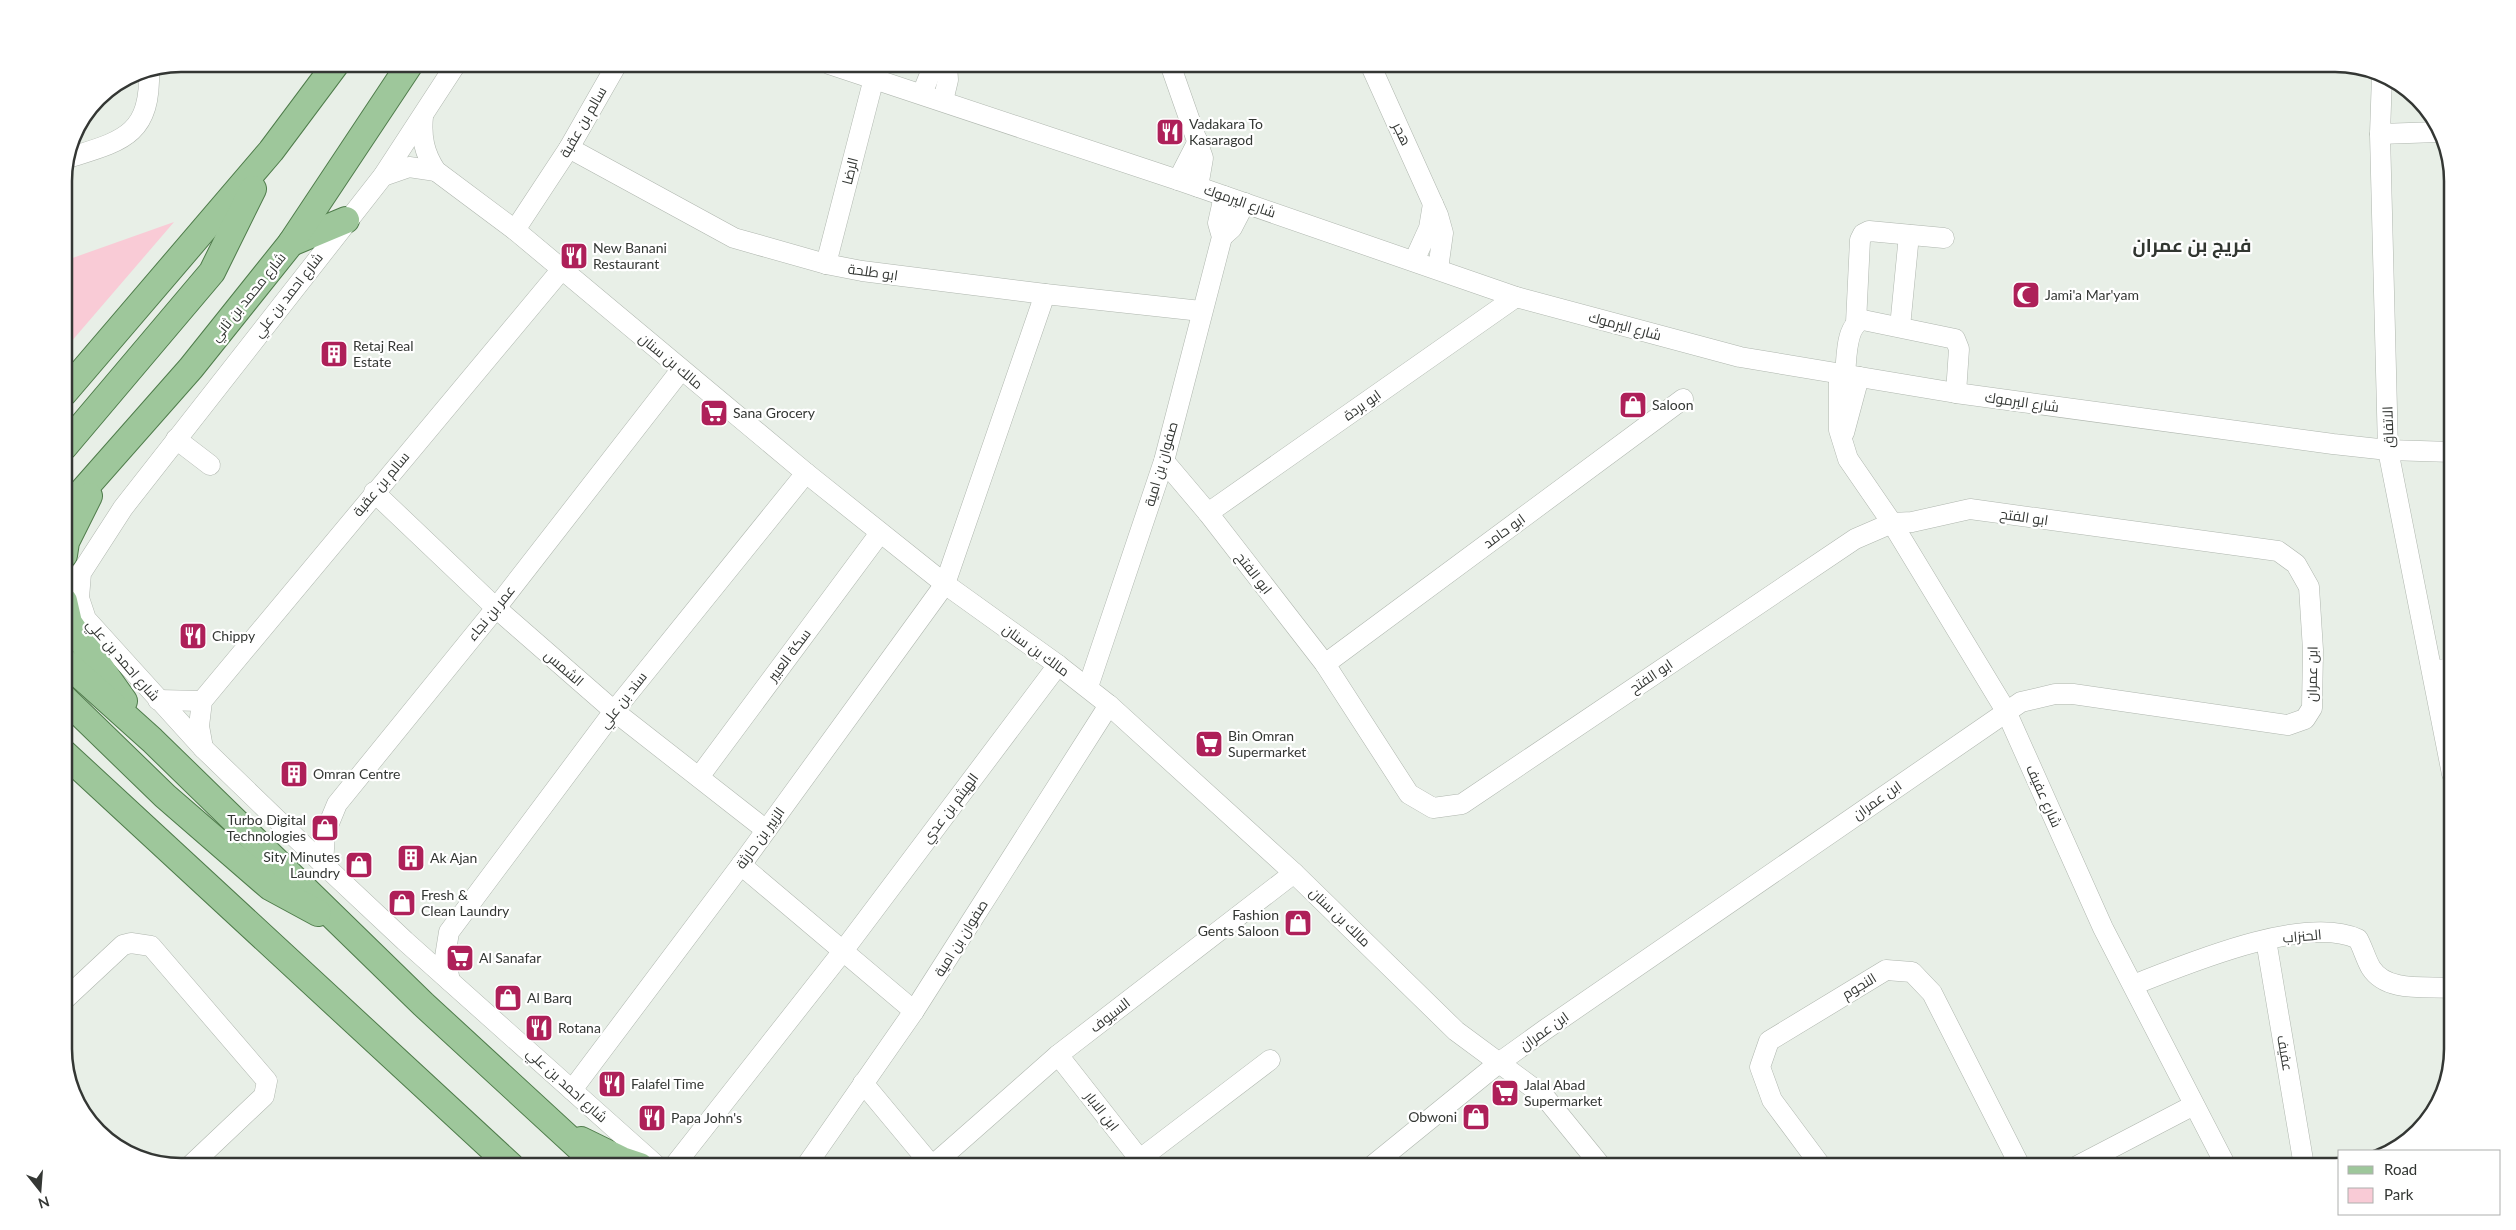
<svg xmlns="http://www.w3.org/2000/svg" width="2516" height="1230" viewBox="0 0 2516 1230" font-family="Lato,Cairo,sans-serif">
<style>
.green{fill:#f9cbd6}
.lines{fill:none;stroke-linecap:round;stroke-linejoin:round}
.minor-casing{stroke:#afb6ae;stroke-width:21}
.major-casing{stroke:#4f7c4b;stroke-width:28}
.minor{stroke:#fff;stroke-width:20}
.major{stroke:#9ec79b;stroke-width:26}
.labels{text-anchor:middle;stroke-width:4.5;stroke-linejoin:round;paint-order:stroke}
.street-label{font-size:14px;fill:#343734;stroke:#fff}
.poi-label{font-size:14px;fill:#343734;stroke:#fff;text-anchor:start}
.district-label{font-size:19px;font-weight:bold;fill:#313630;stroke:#fff}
.rim{fill:none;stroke:#343734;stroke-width:2.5}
</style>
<rect width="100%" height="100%" fill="#e8efe7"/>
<path class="green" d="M174 222 64 350V261Z"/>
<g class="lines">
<defs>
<g id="minor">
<path d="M456 64 383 176 123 508 81 573 79 598 86 619 203 748 323 864 405 941 657 1166"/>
<path d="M829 64 1178 180 1516 297 1740 357 1956 393 2333 444 2388 450 2452 452"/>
<path d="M1170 64 1203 158 1198 187"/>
<path d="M1370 64 1438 215 1443 233 1438 269"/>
<path d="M2382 75 2380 134 2388 450 2452 774"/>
<path d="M922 94 934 64"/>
<path d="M943 101 948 80 947 64"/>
<path d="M423 116C421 137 424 153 436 171L515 230 806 473 945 584 1058 665 1109 705 1294 873 1456 1031 1544 1096 1601 1166"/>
<path d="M2380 134 2438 132"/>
<path d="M569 148 734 238 826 264 862 271 1045 294 1201 311"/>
<path d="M68 158C122 141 151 136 149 70"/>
<path d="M383 176 409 167 436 171"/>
<path d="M1178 180 1198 141"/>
<path d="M515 230 569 148 617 64"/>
<path d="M1222 237 1232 228 1245 203"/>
<path d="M1414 261 1429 228 1433 204"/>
<path d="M826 264 874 78"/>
<path d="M1856 323 1860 240 1863 234 1869 231 1944 238"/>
<path d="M1900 327 1909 235"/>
<path d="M1839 373V430L1848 459 1892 523 2006 711 2103 928 2226 1166"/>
<path d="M1845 374C1847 359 1845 325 1863 320L1955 339 1959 349 1956 393"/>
<path d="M1844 433 1859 377"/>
<path d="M176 439 210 465"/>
<path d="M1164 461 1208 513 1325 664 1409 794 1433 808 1462 804 1855 539 1892 523 1912 522 1970 509 2278 551 2296 564 2309 587 2313 650 2312 708 2305 719 2288 725 2073 694H2055L2021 702 1546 1029 1500 1062 1372 1166"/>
<path d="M374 492 496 608 614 711 766 830"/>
<path d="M1208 513 1516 297"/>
<path d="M1325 664 1683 399"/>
<path d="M2433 671 2452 668"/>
<path d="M1088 687 1164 461 1222 237 1218 223 1224 196"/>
<path d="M158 700 202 701"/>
<path d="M203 748 199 726 202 701 562 269"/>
<path d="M699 777 880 533"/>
<path d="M323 864 325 833 337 804 496 608 681 370"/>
<path d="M741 865 914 1011"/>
<path d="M2266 940 2304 1166"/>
<path d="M450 981 445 957 449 932 614 711 806 473"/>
<path d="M2133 985C2187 964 2304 914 2358 939 2363 948 2366 960 2371 968 2387 993 2426 986 2452 988"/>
<path d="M64 1000 123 945 131 943 151 946 267 1081 264 1096 190 1166"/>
<path d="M1058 1055 1145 1166"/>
<path d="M863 1083 932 1166"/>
<path d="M572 1090 741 865 945 584 1045 294"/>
<path d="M1140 1159 1270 1060"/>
<path d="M674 1166 843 951 1058 665"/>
<path d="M806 1166 914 1011 1109 705"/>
<path d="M932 1166 1058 1055 1294 873"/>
<path d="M1821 1166 1772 1100 1760 1067 1769 1041 1886 970 1912 972 1932 993 2020 1166"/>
<path d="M2077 1166 2194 1105"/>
</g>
<g id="major">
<path d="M291 243 346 220"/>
<path d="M64 393 271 151 336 64"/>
<path d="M64 447 212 272 253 189"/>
<path d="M64 512 191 368 291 243 410 64"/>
<path d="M64 555 66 542 89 496"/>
<path d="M64 601 69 623 124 701"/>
<path d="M64 661 152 740 423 1004 599 1166"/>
<path d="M64 698 165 796 270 887 318 913"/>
<path d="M64 753 511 1166"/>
<path d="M581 1140 622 1160 640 1166"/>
</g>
</defs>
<use href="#minor" class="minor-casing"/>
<use href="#major" class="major-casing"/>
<use href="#minor" class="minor"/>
<use href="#major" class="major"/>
</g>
<defs>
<symbol id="restaurant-square" viewBox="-11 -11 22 22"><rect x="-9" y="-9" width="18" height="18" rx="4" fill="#ae2059" stroke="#fff"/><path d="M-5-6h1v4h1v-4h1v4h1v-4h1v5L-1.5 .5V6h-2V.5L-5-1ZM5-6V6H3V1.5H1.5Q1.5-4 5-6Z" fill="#fff"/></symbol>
<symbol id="mosque-square" viewBox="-11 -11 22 22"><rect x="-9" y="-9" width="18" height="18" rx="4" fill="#ae2059" stroke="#fff"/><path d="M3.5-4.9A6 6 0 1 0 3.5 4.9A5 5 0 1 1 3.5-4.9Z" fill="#fff"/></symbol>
<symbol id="building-square" viewBox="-11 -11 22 22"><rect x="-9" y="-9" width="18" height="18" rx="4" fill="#ae2059" stroke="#fff"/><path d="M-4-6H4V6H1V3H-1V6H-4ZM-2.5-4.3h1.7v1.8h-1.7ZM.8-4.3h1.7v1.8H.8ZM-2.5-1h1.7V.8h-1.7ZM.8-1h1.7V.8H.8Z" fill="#fff"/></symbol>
<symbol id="shop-square" viewBox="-11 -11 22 22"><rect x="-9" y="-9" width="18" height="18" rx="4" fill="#ae2059" stroke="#fff"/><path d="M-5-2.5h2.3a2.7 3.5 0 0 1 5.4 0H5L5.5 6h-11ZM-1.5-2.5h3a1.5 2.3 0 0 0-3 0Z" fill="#fff"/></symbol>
<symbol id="supermarket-square" viewBox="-11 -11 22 22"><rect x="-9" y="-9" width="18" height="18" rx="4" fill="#ae2059" stroke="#fff"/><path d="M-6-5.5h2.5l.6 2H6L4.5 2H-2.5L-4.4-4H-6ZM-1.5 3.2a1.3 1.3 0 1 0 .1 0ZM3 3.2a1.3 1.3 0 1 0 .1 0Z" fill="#fff"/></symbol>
</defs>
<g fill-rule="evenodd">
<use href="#restaurant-square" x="1154" y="116" width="32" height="32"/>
<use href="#restaurant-square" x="558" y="240" width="32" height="32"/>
<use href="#mosque-square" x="2010" y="279" width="32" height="32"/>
<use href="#building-square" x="318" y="338" width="32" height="32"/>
<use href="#shop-square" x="1617" y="389" width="32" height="32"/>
<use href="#supermarket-square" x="698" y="397" width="32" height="32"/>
<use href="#restaurant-square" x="177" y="620" width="32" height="32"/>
<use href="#supermarket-square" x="1193" y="728" width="32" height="32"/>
<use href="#building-square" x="278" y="758" width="32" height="32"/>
<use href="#shop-square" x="309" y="812" width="32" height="32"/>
<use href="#building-square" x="395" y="842" width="32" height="32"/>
<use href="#shop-square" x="343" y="849" width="32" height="32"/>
<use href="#shop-square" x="386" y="887" width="32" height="32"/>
<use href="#shop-square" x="1282" y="907" width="32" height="32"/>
<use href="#supermarket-square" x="444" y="942" width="32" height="32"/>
<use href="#shop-square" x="492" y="982" width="32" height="32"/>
<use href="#restaurant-square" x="523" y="1012" width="32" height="32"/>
<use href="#restaurant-square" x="596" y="1068" width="32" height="32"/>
<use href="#supermarket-square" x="1489" y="1077" width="32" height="32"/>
<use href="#shop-square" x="1460" y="1101" width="32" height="32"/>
<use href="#restaurant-square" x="636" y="1102" width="32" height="32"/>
</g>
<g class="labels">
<g class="street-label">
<text transform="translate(583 122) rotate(-60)" y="5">سالم بن عقبة</text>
<text transform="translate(1402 134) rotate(64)" y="5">هجر</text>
<text transform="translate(850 171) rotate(-76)" y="5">الرضا</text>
<text transform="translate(1240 201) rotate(19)" y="5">شارع اليرموك</text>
<text transform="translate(873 272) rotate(8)" y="5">ابو طلحة</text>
<text transform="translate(288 295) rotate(-52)" y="5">شارع احمد بن علي</text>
<text transform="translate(248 297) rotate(-51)" y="5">شارع محمد بن ثاني</text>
<text transform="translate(1625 326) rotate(15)" y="5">شارع اليرموك</text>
<text transform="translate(671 361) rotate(40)" y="5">مالك بن سنان</text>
<text transform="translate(2022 402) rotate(8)" y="5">شارع اليرموك</text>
<text transform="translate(1362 405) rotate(-35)" y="5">ابو بردة</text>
<text transform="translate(2388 427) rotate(-92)" y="5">الاتفاق</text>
<text transform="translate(1161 464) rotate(-74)" y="5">صفوان بن امية</text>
<text transform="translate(381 484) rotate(-50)" y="5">سالم بن عقبة</text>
<text transform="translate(2024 517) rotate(8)" y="5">ابو الفتح</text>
<text transform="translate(1504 531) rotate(-36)" y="5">ابو حامد</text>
<text transform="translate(1254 573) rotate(52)" y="5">ابو الفتح</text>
<text transform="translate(491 613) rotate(-51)" y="5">عمر بن نجاء</text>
<text transform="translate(1036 650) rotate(36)" y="5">مالك بن سنان</text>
<text transform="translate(789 655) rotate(-53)" y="5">سكة العبير</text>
<text transform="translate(123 660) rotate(49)" y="5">شارع احمد بن علي</text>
<text transform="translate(564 668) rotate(41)" y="5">الشمس</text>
<text transform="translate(2312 674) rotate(-89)" y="5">ابن عمران</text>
<text transform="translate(1651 676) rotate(-34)" y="5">ابو الفتح</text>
<text transform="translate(623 700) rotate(-52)" y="5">سند بن علي</text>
<text transform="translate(2044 796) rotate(66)" y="5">شارع عفيف</text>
<text transform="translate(1877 800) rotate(-35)" y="5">ابن عمران</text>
<text transform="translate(950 808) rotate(-53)" y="5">الهيثم بن عدي</text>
<text transform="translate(760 838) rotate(-54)" y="5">الزبير بن حارثة</text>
<text transform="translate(1340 917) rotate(44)" y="5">مالك بن سنان</text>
<text transform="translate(2302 936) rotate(-5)" y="5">الحنزاب</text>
<text transform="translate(961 938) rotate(-58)" y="5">صفوان بن امية</text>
<text transform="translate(1859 986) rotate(-31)" y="5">النجوم</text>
<text transform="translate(1110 1015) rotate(-38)" y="5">السيوف</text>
<text transform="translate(1544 1031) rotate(-35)" y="5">ابن عمران</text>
<text transform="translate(2285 1053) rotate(80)" y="5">عفيف</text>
<text transform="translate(567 1085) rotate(42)" y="5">شارع احمد بن علي</text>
<text transform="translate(1102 1111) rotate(52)" y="5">ابن الابار</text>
</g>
<g class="poi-label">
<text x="1189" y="129">Vadakara To<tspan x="1189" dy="16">Kasaragod</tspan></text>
<text x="593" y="253">New Banani<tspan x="593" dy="16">Restaurant</tspan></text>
<text x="2045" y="300">Jami'a Mar'yam</text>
<text x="353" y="351">Retaj Real<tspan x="353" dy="16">Estate</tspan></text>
<text x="1652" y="410">Saloon</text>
<text x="733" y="418">Sana Grocery</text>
<text x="212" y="641">Chippy</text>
<text x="1228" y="741">Bin Omran<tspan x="1228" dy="16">Supermarket</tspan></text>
<text x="313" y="779">Omran Centre</text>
<text x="306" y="825" text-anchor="end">Turbo Digital<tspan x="306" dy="16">Technologies</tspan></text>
<text x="340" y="862" text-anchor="end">Sity Minutes<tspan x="340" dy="16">Laundry</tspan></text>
<text x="430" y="863">Ak Ajan</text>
<text x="421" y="900">Fresh &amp;<tspan x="421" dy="16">Clean Laundry</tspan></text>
<text x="1279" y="920" text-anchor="end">Fashion<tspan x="1279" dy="16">Gents Saloon</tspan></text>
<text x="479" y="963">Al Sanafar</text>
<text x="527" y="1003">Al Barq</text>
<text x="558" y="1033">Rotana</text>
<text x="631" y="1089">Falafel Time</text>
<text x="1524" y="1090">Jalal Abad<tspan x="1524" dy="16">Supermarket</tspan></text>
<text x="1457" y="1122" text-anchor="end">Obwoni</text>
<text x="671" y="1123">Papa John's</text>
</g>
<g class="district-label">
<text x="2192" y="252">فريج بن عمران</text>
</g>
</g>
<path d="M0 0H2516V1230H0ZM181 72H2335A109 109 0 0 1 2444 181V1049A109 109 0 0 1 2335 1158H181A109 109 0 0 1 72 1049V181A109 109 0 0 1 181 72Z" fill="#fff" fill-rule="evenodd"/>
<path class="rim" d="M181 72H2335A109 109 0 0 1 2444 181V1049A109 109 0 0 1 2335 1158H181A109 109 0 0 1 72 1049V181A109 109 0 0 1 181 72Z"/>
<rect x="2338" y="1150" width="162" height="65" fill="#ffffff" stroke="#aeafae"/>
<rect x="2348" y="1166" width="25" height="8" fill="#9ec79b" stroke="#aeafae"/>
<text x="2384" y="1175" font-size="15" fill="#343734">Road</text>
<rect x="2348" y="1188" width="25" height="15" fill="#f9cbd6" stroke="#aeafae"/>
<text x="2384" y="1200" font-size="15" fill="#343734">Park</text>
<g transform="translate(40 1190) rotate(163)" stroke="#ffffff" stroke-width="4" paint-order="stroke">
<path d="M0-4L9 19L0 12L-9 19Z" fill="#343734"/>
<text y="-8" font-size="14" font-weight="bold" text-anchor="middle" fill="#343734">N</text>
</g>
</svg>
